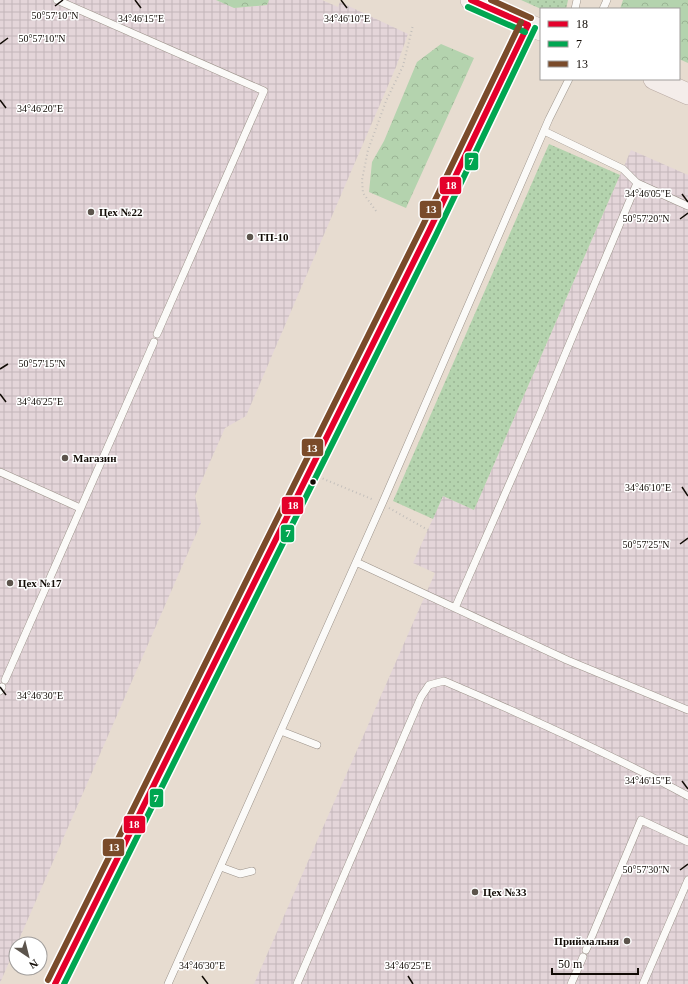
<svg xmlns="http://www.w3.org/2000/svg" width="688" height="984" font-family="Georgia,serif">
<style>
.industrial{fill:url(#industrial-grid)}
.grass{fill:url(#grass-dots)}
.forest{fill:url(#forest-crowns)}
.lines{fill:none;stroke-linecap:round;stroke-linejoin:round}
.lane-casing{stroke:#9c938a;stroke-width:8}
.street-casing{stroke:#9c938a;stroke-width:14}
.primary-casing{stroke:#b8a9a2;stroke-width:22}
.path{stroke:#c3bfbb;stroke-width:2;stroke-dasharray:1 3;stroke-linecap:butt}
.lane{stroke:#fbfaf8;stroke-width:7}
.street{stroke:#fbfaf8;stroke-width:13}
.primary{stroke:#f4edea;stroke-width:21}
.bus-1-casing{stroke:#fff;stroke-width:9}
.bus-2-casing{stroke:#fff;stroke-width:9}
.bus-3-casing{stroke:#fff;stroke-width:9}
.bus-1{stroke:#e4002b;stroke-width:6}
.bus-2{stroke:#00a651;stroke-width:6}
.bus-3{stroke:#7a4b2a;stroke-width:6}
.ticks{fill:none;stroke:#110b05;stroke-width:1.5}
.poi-dot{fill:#5c544c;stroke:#fff;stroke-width:1.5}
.bus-dot{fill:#110b05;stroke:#fff;stroke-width:1.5}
.labels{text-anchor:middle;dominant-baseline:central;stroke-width:3;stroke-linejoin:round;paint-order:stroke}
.poi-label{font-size:11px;font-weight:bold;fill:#110b05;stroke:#fff;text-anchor:start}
.ticks-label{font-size:10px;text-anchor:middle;fill:#110b05;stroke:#fff;stroke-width:3;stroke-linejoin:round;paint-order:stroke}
.line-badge{stroke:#fff;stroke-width:1.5}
.badge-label{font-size:11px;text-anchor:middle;font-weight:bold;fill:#fff}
</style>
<defs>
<pattern id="industrial-grid" width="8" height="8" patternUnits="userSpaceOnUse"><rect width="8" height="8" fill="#e4d5d9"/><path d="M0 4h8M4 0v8" fill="none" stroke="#c3b6b9"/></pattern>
<pattern id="grass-dots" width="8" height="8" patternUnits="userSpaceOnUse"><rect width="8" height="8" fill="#b4d3ae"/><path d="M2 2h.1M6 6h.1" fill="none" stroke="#9ab494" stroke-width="1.8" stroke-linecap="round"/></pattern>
<pattern id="forest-crowns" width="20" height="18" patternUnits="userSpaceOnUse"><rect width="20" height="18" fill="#b4d3ae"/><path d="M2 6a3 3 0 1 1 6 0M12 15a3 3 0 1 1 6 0" fill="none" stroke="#9ab494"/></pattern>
</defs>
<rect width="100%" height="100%" fill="#e7dcd0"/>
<path class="industrial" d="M 0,0 L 216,0 L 234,8 L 267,5 L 269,0 L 322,0 L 338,7 L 340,2 L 408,34 L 396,67 L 246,416 L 225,428 L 195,496 L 201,523 L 0,983 Z
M 631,150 L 688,175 L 688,984 L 254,984 L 435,573 L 413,563 L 443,496 L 474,510 Z"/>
<path class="grass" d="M 521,0 L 568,0 L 566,9 L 541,9 Z
M 549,144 L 620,175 L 474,510 L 443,496 L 433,519 L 393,501 Z"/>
<path class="forest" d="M 216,0 L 269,0 L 267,5 L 234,8 Z
M 623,0 L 688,0 L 688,63 L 679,59 L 679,9 L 620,9 Z
M 441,44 L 474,58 L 406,208 L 369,192 L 372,162 L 384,141 L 417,62 Z"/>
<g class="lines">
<defs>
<path id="lane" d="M 57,0 L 264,91 L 157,334
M 575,9 L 577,0
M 603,9 L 607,0
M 544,131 L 623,169 L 637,183 L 688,206
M 0,472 L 80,508
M 356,562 L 567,660 L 688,710
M 455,608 L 540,414 L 637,183
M 5,680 L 154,342
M 0,691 L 2,687
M 281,731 L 317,745
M 221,867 L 240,874 L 252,871
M 586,950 L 641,820 L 688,842
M 168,984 L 382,504 L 549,119 L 569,79
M 297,984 L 421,697 L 429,685 L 444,681 C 526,716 609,753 688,796
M 571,984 L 583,957
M 643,984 L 688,880"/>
<path id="street" d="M 55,984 L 429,231 L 503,80 L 528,25"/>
<path id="primary" d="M 471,0 L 541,30
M 654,79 L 688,94"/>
</defs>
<use href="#lane" class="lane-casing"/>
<use href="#street" class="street-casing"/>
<use href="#primary" class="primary-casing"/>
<path class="path" d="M 376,211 L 363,193 L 362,180 L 368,150 L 386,101 L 403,66 L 413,25
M 319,477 L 374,500
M 389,508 L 428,530"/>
<use href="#lane" class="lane"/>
<use href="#street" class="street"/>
<use href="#primary" class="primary"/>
<defs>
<path id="bus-1" d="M 471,0 L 528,25
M 55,984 L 429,231 L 528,25"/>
<path id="bus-2" d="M 468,7 L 525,32
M 64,984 L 436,235 L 535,28"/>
<path id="bus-3" d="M 491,0 L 531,18
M 48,980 L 422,227 L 521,22"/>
</defs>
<use href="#bus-1" class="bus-1-casing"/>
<use href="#bus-2" class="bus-2-casing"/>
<use href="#bus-3" class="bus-3-casing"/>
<use href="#bus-1" class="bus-1"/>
<use href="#bus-2" class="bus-2"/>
<use href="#bus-3" class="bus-3"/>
</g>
<path class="ticks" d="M 135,0 L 141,8M 341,0 L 347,8M 55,6 L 63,0M 0,44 L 8,38M 0,100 L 6,108M 682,194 L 688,202M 680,219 L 688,213M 0,369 L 8,364M 0,394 L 6,402M 682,487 L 688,496M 680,544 L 688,538M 0,687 L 6,695M 682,781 L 688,789M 680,870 L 688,864M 202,976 L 208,984M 408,976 L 413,984"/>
<g class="poi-dot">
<circle cx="91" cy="212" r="4"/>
<circle cx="250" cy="237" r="4"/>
<circle cx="65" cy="458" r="4"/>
<circle cx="10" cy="583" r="4"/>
<circle cx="475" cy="892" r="4"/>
<circle cx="627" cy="941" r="4"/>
</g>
<circle class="bus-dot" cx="313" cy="482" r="3.5"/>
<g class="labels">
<g class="poi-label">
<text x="99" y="212">Цех №22</text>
<text x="258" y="237">ТП-10</text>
<text x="73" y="458">Магазин</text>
<text x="18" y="583">Цех №17</text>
<text x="483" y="892">Цех №33</text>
<text x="619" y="941" text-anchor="end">Приймальня</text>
</g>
</g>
<g class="ticks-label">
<text x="55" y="19">50°57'10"N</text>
<text x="141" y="22">34°46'15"E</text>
<text x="347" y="22">34°46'10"E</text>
<text x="42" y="42">50°57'10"N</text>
<text x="40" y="112">34°46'20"E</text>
<text x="648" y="197">34°46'05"E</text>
<text x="646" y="222">50°57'20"N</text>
<text x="42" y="367">50°57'15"N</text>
<text x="40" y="405">34°46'25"E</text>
<text x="648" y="491">34°46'10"E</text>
<text x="646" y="548">50°57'25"N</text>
<text x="40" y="699">34°46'30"E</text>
<text x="648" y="784">34°46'15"E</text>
<text x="646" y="873">50°57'30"N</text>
<text x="202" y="969">34°46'30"E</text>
<text x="408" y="969">34°46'25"E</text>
</g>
<g class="line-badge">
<rect x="464" y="152" width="15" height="19" rx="4" fill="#00a651"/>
<rect x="439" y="176" width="23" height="19" rx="4" fill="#e4002b"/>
<rect x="419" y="200" width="23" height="19" rx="4" fill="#7a4b2a"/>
<rect x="301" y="438" width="23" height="19" rx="4" fill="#7a4b2a"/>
<rect x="281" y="496" width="23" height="19" rx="4" fill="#e4002b"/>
<rect x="280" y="524" width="15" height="19" rx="4" fill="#00a651"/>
<rect x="149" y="788" width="15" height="20" rx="4" fill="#00a651"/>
<rect x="123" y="815" width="23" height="19" rx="4" fill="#e4002b"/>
<rect x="102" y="838" width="23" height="19" rx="4" fill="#7a4b2a"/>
</g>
<g class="badge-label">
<text x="471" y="165">7</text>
<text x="451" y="189">18</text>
<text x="431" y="213">13</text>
<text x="312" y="452">13</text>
<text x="293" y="509">18</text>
<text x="288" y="537">7</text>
<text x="156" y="802">7</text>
<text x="134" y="828">18</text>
<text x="114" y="851">13</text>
</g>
<rect x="540" y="8" width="140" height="72" fill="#ffffff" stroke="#a09d9b"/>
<rect x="548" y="21" width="20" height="6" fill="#e4002b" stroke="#a09d9b"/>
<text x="576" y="28" font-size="12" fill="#110b05">18</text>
<rect x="548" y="41" width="20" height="6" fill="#00a651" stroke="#a09d9b"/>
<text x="576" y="48" font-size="12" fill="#110b05">7</text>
<rect x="548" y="61" width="20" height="6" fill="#7a4b2a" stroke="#a09d9b"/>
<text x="576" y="68" font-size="12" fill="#110b05">13</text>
<g transform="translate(28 956) rotate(145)"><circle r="19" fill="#ffffff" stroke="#a09d9b"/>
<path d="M0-3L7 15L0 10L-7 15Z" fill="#5c544c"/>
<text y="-6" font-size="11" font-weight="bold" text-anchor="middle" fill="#110b05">N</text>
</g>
<path d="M552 968v6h86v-6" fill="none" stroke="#110b05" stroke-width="2"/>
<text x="558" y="968" font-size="12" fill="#110b05" stroke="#ffffff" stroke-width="3" paint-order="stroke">50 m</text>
</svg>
